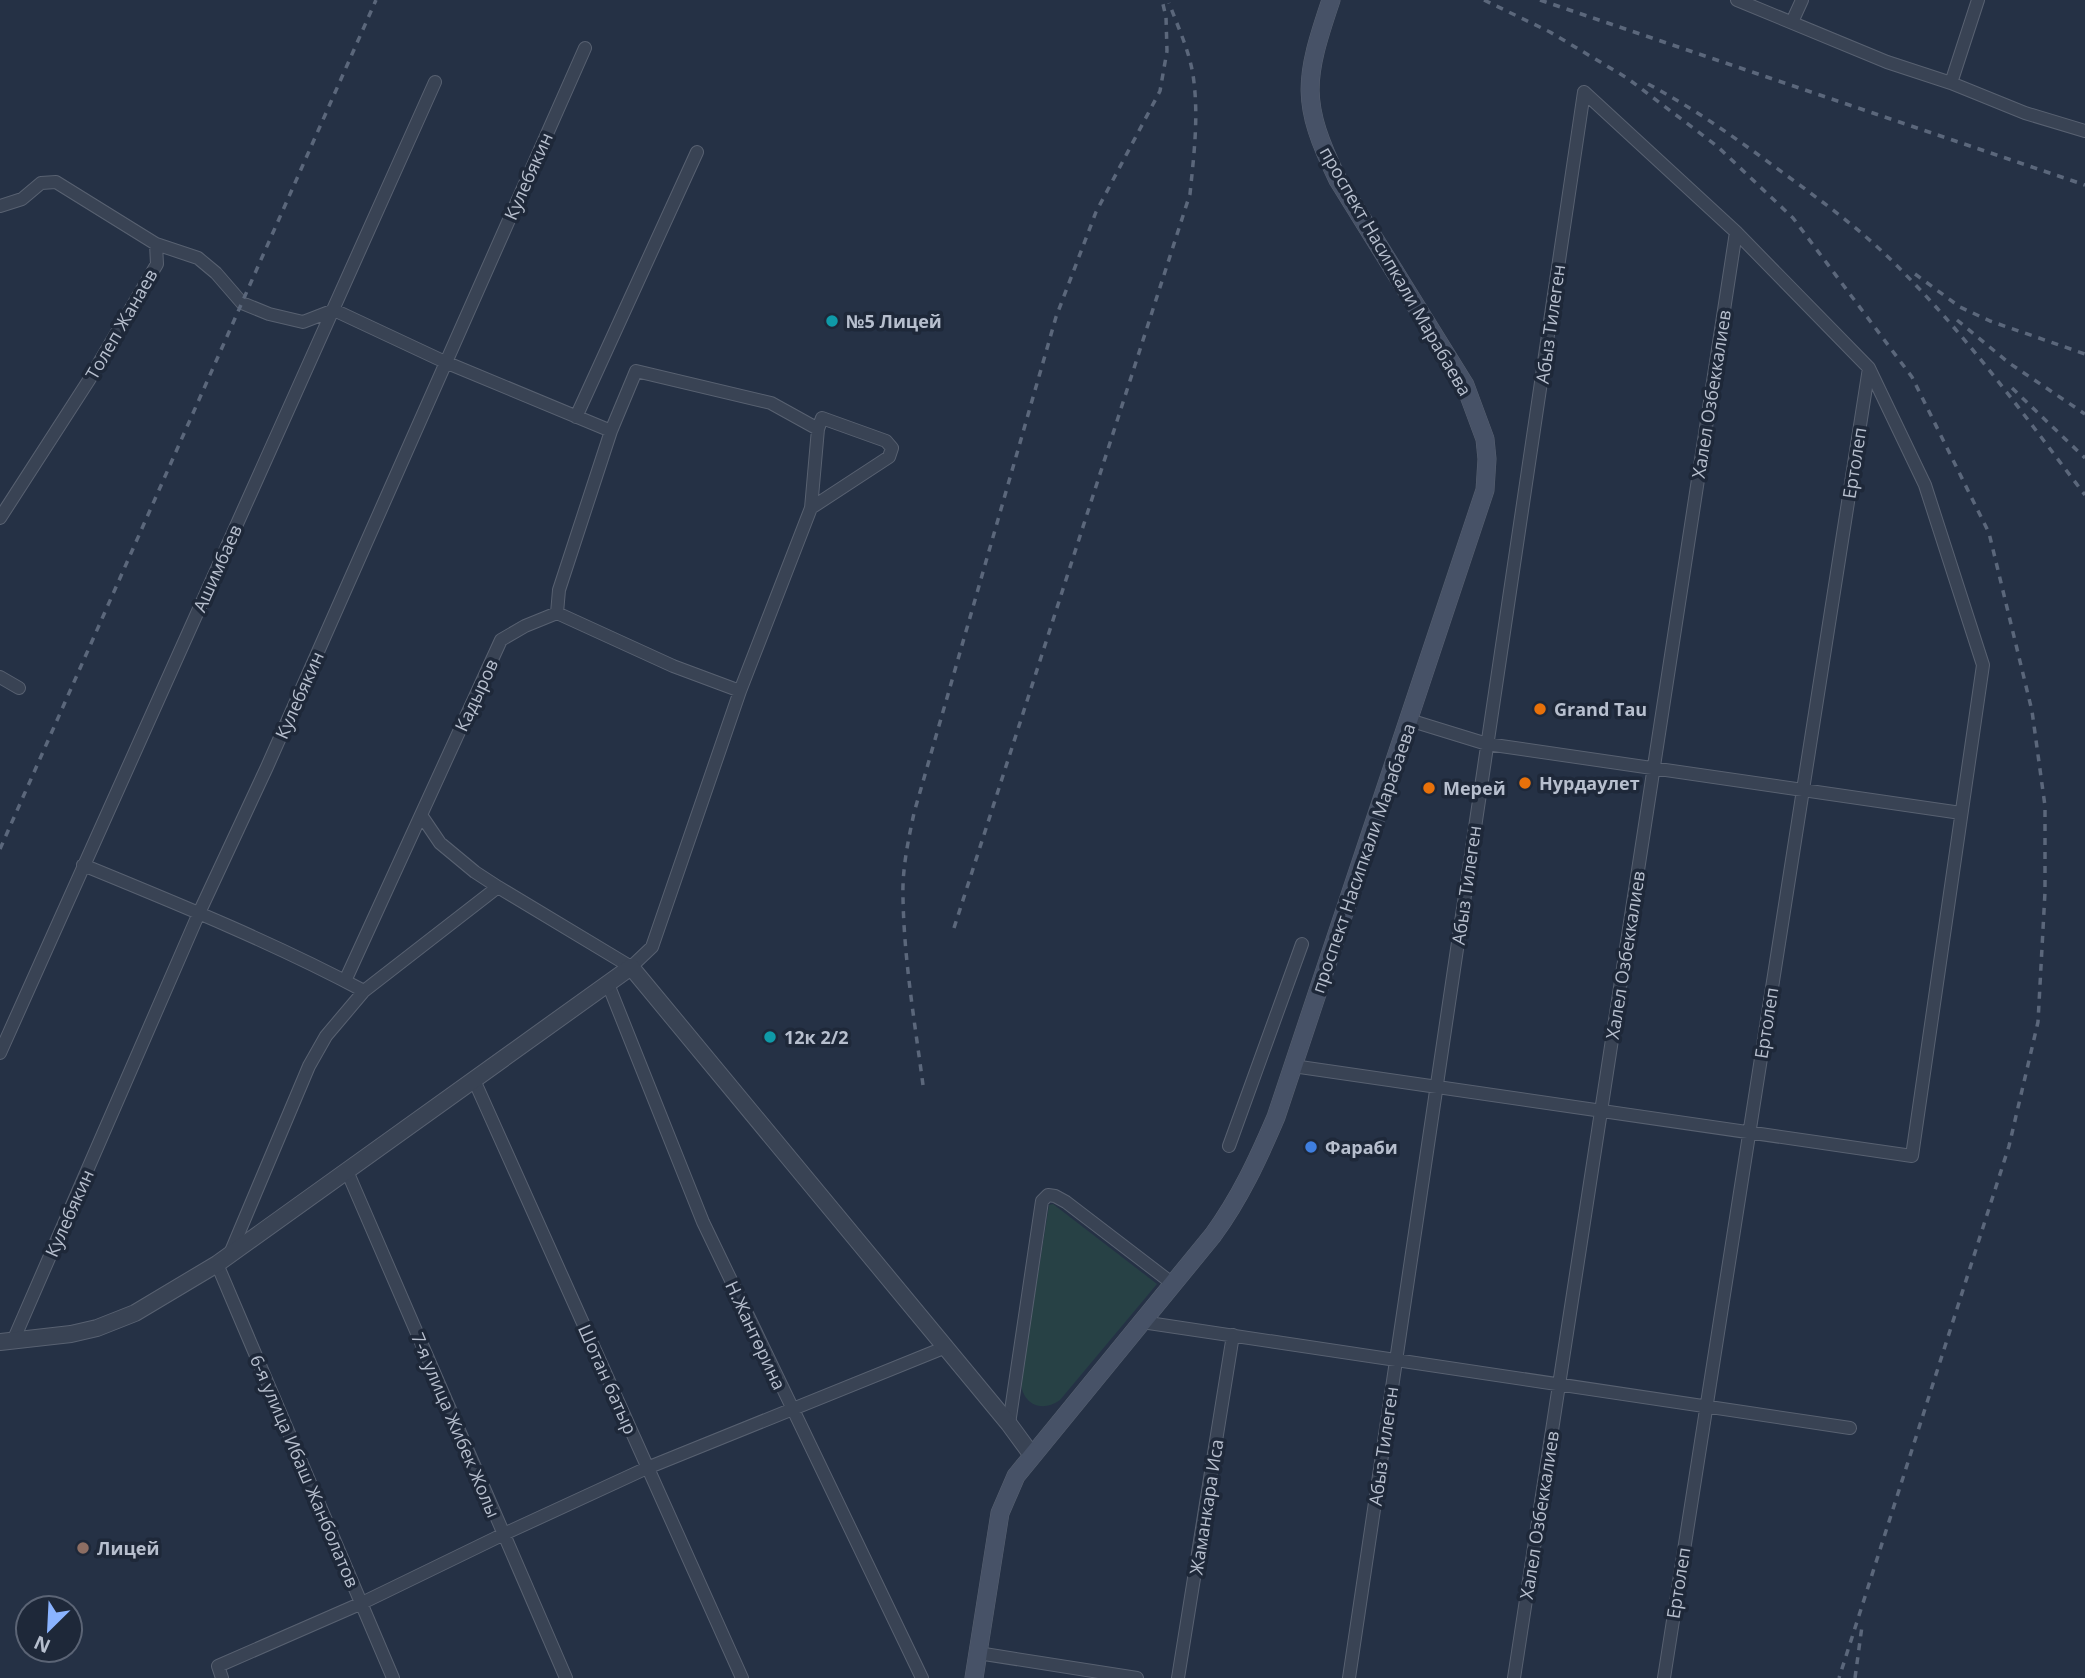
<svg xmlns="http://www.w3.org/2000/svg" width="2085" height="1678" font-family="'Open Sans',sans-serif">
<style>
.green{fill:#274145}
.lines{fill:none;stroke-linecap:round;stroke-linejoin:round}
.minor-casing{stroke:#586171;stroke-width:14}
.tertiary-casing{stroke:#586171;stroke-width:18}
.secondary-casing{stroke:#586171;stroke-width:19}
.minor{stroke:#394354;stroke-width:12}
.tertiary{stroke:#394354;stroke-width:16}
.secondary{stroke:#475267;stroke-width:18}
.rail{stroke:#5b677b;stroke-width:3.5;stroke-dasharray:7 7;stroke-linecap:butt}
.culture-dot{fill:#0f9aa8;stroke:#1e2839;stroke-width:2.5}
.food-dot{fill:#e8710a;stroke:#1e2839;stroke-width:2.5}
.shop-dot{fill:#3f7fe0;stroke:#1e2839;stroke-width:2.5}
.education-dot{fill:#8d6e63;stroke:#1e2839;stroke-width:2.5}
.labels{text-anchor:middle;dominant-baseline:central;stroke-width:7;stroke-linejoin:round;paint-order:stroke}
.street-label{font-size:18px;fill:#b7bfce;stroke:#1e2839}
.poi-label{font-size:18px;font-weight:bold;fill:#b7bfce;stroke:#1e2839;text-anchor:start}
</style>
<rect width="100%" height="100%" fill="#253145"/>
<path class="green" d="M 1053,1204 L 1157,1284 L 1060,1400 C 1041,1414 1021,1403 1021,1381 L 1049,1205 Z"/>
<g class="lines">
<defs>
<path id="minor" d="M 1737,0 L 1887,62 L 1951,83 L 2025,113 L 2085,131
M 1792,22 L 1802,0
M 1951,83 L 1978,0
M 0,206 L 22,199 L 41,183 L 56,182 L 156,244 L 157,264 L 89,380 L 0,518
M 156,244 L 198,258 L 216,273 L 242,303 L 269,314 L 303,322 L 334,310 L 445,362 L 611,431
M 576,417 L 697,152
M 0,677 L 19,688
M 740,691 L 811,508 L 818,429 L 822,418 L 886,441 L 892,448 L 889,457 L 811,508
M 1409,720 L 1487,744 L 1961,813
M 421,815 L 440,843 L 475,872 L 498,887
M 83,865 C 178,904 274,943 364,991
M 345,981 L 501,640 L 525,626 L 557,613 L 559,590 L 611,431 L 636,371 L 771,403 L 818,429
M 608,984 L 703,1222 L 922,1678
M 0,1053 L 435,82
M 1293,1066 L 1912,1156 L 1983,665 L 1925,485 L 1869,368 L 1736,232 L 1584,92
M 474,1080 L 742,1678
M 1229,1146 L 1302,944
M 347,1171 L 566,1678
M 229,1256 L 309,1066 L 326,1036 L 364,991 L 498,887 L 631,967 L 652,947 L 740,691 L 673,666 L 557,613
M 217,1264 L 393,1678
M 1142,1322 L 1850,1428
M 13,1341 L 199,913 L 267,767 L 585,48
M 1009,1424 L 1042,1201 L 1048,1195 L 1055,1196 L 1066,1202 L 1173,1284
M 978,1653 L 1137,1678
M 222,1678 L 218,1666 L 362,1603 L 504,1534 L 647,1468 L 946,1347
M 1178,1678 L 1233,1335
M 1349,1678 L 1584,92
M 1514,1678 L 1736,232
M 1664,1678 L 1869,368"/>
<path id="tertiary" d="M 0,1342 L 71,1334 L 97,1328 L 135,1313 L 217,1264 L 631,967 L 1009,1424 L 1031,1454"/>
<path id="secondary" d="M 974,1678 L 1000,1513 L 1016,1476 L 1213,1235 C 1240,1198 1258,1159 1276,1117 L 1485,490 L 1487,459 L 1485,439 L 1465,385 L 1338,180 C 1300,102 1304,80 1331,0"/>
</defs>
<use href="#minor" class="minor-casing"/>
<use href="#tertiary" class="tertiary-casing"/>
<use href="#secondary" class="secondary-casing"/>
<use href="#minor" class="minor"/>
<use href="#tertiary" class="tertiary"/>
<use href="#secondary" class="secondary"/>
<path class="rail" d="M 1484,0 L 1550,32 L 1627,78 L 1717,146 L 1793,218 L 1912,377 L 1989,533 L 2032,711 L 2045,806 L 2045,892 L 2038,1022 L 2009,1146 L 1839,1678
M 1540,0 L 2085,185
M 1648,84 C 1697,110 1741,142 1786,175 C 1827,205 1868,235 1904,273 C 1971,341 2027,419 2085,495
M 1915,274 L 1960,307 L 1990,321 L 2085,354
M 1957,320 L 2009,363 L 2085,414
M 2012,388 L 2085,458
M 0,849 L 376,0
M 954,928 L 1190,194 C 1194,154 1199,115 1193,75 C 1189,50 1178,27 1169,3
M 923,1085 C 915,1024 904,960 903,898 C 902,870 908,841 914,813 L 1056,317 L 1096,212 L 1160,91 L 1167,51 L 1166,17 L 1162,0
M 1855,1678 L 1862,1626"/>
</g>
<g class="culture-dot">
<circle cx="832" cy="321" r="7"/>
<circle cx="770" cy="1037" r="7"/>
</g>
<g class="food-dot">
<circle cx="1540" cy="709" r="7"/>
<circle cx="1525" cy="783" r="7"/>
<circle cx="1429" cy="788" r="7"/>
</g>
<circle class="shop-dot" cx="1311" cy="1147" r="7"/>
<circle class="education-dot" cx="83" cy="1548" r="7"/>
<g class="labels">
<g class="street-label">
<text transform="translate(528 176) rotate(-66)">Кулебякин</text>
<text transform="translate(1396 271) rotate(60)">проспект Насипкали Марабаева</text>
<text transform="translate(121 324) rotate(-60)">Толеп Жанаев</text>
<text transform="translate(1550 324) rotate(-82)">Абыз Тилеген</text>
<text transform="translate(1711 394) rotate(-81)">Халел Озбеккалиев</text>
<text transform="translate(1854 463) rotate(-81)">Ертолеп</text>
<text transform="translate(217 568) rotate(-66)">Ашимбаев</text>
<text transform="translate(299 695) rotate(-66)">Кулебякин</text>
<text transform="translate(476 695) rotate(-65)">Кадыров</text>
<text transform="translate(1363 858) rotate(-71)">проспект Насипкали Марабаева</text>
<text transform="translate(1466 885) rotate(-82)">Абыз Тилеген</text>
<text transform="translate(1625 955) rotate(-81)">Халел Озбеккалиев</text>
<text transform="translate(1766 1023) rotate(-81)">Ертолеп</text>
<text transform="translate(69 1213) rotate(-66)">Кулебякин</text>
<text transform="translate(756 1335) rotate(65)">Н.Жантөрина</text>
<text transform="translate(608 1379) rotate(66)">Шотан батыр</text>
<text transform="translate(456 1425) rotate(67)">7-я улица Жибек Жолы</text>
<text transform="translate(1383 1446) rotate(-82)">Абыз Тилеген</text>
<text transform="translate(305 1471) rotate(67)">6-я улица Ибаш Жанболатов</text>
<text transform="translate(1206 1507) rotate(-81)">Жаманкара Иса</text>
<text transform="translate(1539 1515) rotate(-81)">Халел Озбеккалиев</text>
<text transform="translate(1678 1583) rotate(-81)">Ертолеп</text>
</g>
<g class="poi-label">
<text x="846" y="321">№5 Лицей</text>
<text x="1554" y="709">Grand Tau</text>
<text x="1539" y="783">Нурдаулет</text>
<text x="1443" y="788">Мерей</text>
<text x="784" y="1037">12к 2/2</text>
<text x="1325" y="1147">Фараби</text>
<text x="97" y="1548">Лицей</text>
</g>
</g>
<g transform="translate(49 1629) rotate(204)"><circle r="33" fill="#1e2839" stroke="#5b6475" stroke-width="2"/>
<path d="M0-5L12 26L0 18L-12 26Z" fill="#8ab3ff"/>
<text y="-10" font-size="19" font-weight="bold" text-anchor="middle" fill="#b7bfce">N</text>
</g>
</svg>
